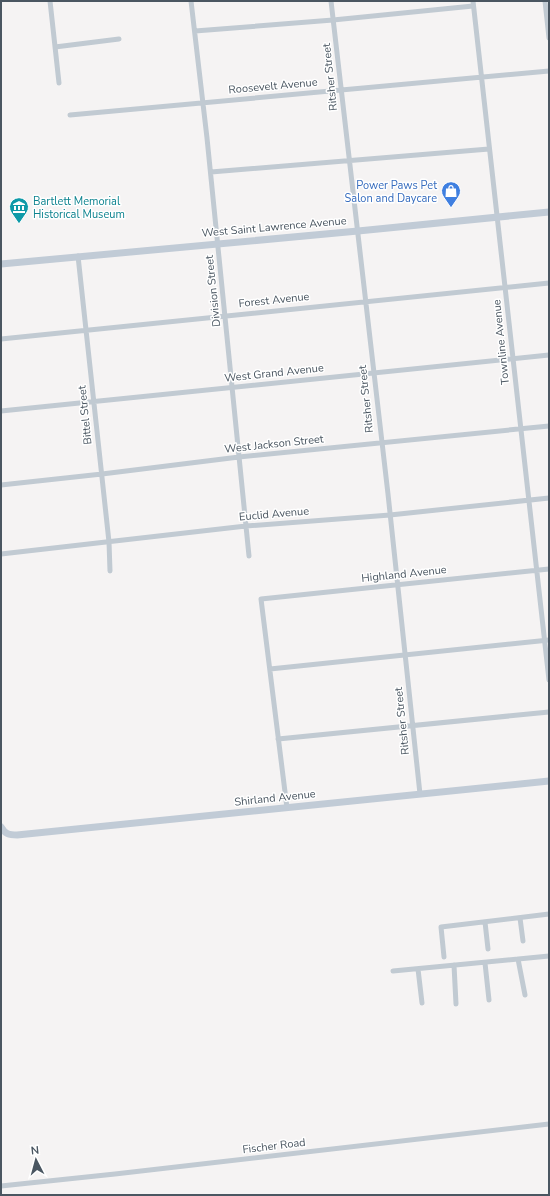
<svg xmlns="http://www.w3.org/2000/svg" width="550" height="1196" font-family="'Nunito Sans',sans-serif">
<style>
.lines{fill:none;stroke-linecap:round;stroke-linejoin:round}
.street{stroke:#c1cad2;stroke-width:5}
.secondary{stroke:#c1cbd6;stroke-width:7}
.labels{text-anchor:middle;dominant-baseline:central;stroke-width:3;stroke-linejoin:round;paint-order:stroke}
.street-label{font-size:11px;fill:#4a5661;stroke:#fff}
.shop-label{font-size:11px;fill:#366cbe;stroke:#fff;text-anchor:end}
.culture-label{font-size:11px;fill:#0d838f;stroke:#fff;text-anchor:start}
</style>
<rect width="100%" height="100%" fill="#f5f3f3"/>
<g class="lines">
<path class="street" d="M 50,1 L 59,83
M 191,1 L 207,138 L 249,556
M 331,1 L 388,494 L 420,794
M 473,1 L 549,680
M 545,1 L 549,38
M 195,31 L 333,20 L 473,6
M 55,47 L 119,39
M 70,115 L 549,71
M 211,172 L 489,149
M 78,256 L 109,542 L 110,571
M 1,339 L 549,283
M 1,411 L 549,355
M 1,485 L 102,474 L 239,457 L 549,426
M 1,554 L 246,526 L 390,515 L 549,498
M 270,669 L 549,640
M 278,739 L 549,712
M 287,808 L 261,599 L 549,569
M 520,918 L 523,941
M 485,922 L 488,949
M 444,957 L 441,927 L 549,914
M 518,959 L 525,995
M 485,963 L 489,1000
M 454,965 L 456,1004
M 418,969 L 422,1003
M 393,971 L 549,956
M 1,1186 L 115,1174 L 549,1124"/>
<path class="secondary" d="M 1,264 L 358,231 L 549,212
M 1,827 C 5,834 9,835 17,835 L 549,781"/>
</g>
<defs>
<symbol id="shop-pin" viewBox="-11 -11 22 30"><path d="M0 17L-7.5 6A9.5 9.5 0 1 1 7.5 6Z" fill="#3f7fe0" stroke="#fff"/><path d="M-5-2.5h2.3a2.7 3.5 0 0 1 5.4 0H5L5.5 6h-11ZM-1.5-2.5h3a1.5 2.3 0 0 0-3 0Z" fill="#fff"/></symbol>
<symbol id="museum-pin" viewBox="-11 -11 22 30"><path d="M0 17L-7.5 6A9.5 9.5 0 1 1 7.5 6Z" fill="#0f9aa8" stroke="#fff"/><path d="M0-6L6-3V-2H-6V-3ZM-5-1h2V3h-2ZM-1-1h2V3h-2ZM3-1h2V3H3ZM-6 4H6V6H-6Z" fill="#fff"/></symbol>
</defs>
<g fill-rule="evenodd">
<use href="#shop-pin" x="440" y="180" width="22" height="30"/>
<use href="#museum-pin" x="8" y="196" width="22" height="30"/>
</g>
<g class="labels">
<g class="street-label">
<text transform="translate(330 77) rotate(-96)">Ritsher Street</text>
<text transform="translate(273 86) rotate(-5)">Roosevelt Avenue</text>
<text transform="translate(274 227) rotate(-5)">West Saint Lawrence Avenue</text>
<text transform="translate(213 291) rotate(-96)">Division Street</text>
<text transform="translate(274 300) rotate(-6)">Forest Avenue</text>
<text transform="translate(501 342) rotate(-96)">Townline Avenue</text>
<text transform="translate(274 373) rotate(-6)">West Grand Avenue</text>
<text transform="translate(366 399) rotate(-96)">Ritsher Street</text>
<text transform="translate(85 415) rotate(-96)">Bittel Street</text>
<text transform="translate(274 444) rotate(-6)">West Jackson Street</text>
<text transform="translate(274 514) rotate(-5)">Euclid Avenue</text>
<text transform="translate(404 574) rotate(-6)">Highland Avenue</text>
<text transform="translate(402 721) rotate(-96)">Ritsher Street</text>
<text transform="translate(275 798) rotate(-6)">Shirland Avenue</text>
<text transform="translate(274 1146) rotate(-7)">Fischer Road</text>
</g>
<g class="shop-label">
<text x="437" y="185">Power Paws Pet<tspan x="437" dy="13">Salon and Daycare</tspan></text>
</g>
<g class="culture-label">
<text x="33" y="201">Bartlett Memorial<tspan x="33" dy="13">Historical Museum</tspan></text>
</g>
</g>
<rect width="550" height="1196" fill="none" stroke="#4a5661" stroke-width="4"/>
<g transform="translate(36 1160) rotate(354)" stroke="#ffffff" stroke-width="3" paint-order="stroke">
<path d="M0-3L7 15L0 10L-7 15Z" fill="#4a5661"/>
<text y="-6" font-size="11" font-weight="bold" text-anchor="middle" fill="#4a5661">N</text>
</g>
</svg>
